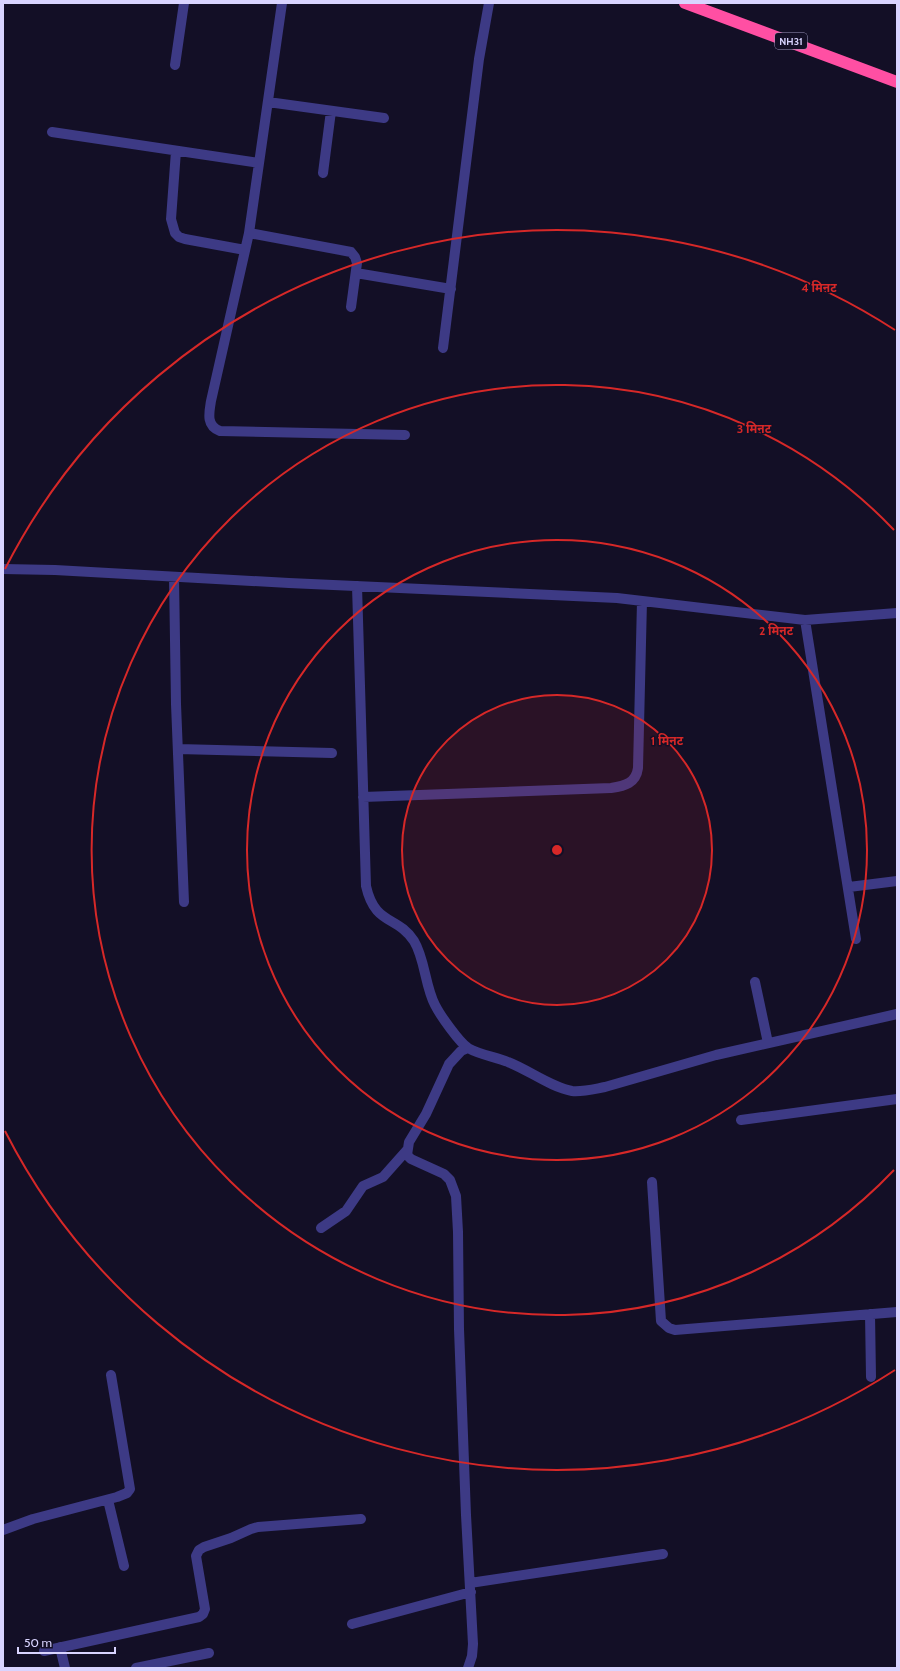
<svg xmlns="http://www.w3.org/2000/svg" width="900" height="1671" font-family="Cabin,'Noto Sans Devanagari',sans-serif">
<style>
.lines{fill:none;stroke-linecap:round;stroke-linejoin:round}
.minor{stroke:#3d3a85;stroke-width:10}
.highway{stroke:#ff4fa3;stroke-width:12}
.ring{fill:none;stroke:#d62828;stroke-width:2}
.labels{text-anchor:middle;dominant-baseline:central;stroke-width:3;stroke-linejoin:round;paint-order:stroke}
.shield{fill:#130f26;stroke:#9e99be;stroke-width:1}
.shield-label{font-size:10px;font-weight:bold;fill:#d9d4ff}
.centre{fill:#d62828;stroke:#130f26;stroke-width:2}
.ring-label{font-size:12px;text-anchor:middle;font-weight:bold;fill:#d62828;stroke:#130f26;stroke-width:3;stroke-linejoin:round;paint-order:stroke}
</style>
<rect width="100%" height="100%" fill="#130f26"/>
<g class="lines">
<path class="minor" d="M 282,3 L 249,233 L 211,401 C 209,413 206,426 220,431 L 405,435
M 175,65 L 184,3
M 268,102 L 384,118
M 52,132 L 259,163
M 176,151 L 171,219 L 175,233 L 179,237 L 185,239 L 245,250
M 323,173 L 331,111
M 249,233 L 351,252 L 355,257 L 357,263 L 351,307
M 356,273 L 451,289
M 443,348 L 479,59 L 489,3
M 3,569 L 55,570 L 289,583 L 617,598 L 805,620 L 897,613
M 174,577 L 176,704 L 184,902
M 357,586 L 366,886 C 375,926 397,915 414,941 C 425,959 425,986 435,1005 C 440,1015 459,1042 468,1048 C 480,1055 496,1057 508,1062 C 529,1070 550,1087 572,1091 C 583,1092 594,1089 605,1087 L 716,1055 L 897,1014
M 805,620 L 856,939
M 178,749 L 332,753
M 363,797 L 611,788 C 625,786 636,783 638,768 L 642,601
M 849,887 L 897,881
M 755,982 L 768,1043
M 741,1120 L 897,1099
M 652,1182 L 661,1321 L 669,1328 L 675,1330 L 897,1312
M 321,1228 L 346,1211 L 363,1186 L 383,1177 L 407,1150
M 870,1314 L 871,1377
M 108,1500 L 124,1566
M 3,1530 L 33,1519 L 117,1497 L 127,1493 L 130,1489 L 111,1375
M 470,1583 L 663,1554
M 352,1624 L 471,1592
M 60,1647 L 65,1668
M 44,1651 L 199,1617 L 203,1614 L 205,1609 L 196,1556 L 199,1550 L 204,1547 L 231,1538 L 251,1529 L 258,1527 L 361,1519
M 136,1668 L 209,1653
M 468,1668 L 472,1656 L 473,1644 L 466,1515 L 459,1329 L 458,1232 L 456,1196 L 450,1180 L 444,1174 L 411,1159 L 407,1155 L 409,1142 L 426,1114 L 449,1064 L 461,1051 L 468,1048"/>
<path class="highway" d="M 685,3 L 897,82"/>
</g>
<circle cx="557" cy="850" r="155" fill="#d62828" fill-opacity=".12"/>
<g class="ring">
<circle cx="557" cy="850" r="155"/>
<circle cx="557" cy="850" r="310"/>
<path d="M894 1170A465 465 0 1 1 894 530"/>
<path d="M895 1370A620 620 0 0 1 5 1131M5 569A620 620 0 0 1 895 330"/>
</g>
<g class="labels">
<rect class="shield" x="775" y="33" width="32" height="16" rx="3"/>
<g class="shield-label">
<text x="791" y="41">NH31</text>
</g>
</g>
<circle cx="557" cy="850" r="6" class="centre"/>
<g class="ring-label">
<text x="819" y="292">4 मिनट</text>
<text x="754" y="433">3 मिनट</text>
<text x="776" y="635">2 मिनट</text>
<text x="667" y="745">1 मिनट</text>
</g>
<rect width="900" height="1671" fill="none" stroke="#d9d4ff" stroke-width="8"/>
<path d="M18 1647v6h97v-6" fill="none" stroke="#d9d4ff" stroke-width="2"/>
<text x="24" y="1647" font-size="12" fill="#d9d4ff" stroke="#130f26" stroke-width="3" paint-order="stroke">50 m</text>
</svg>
